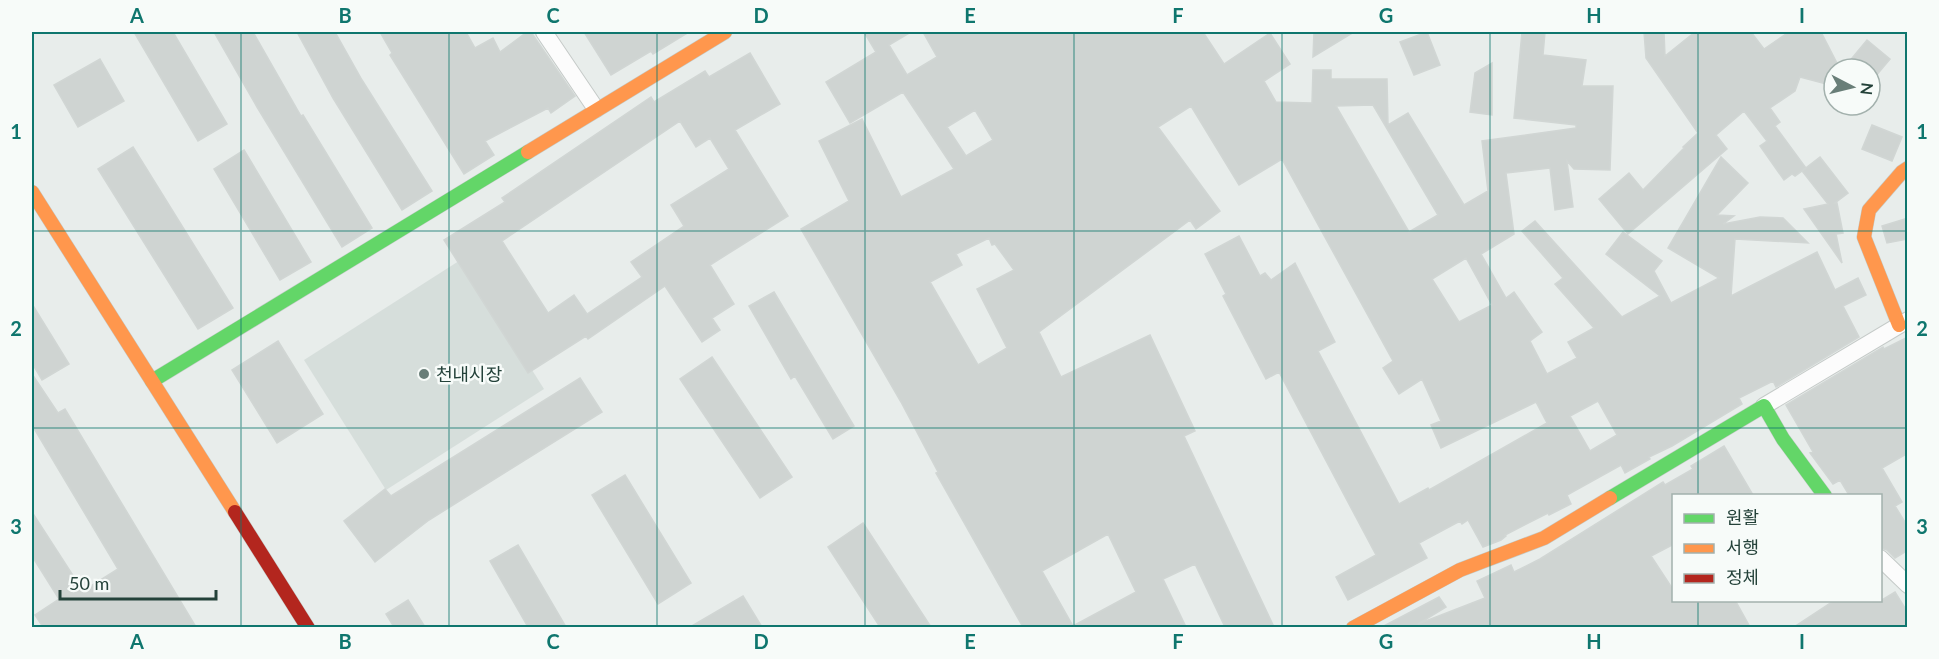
<svg xmlns="http://www.w3.org/2000/svg" width="1939" height="659" font-family="Lato,'Noto Sans KR',sans-serif">
<style>
.built{fill:#d6dedb}
.building{fill:#cfd4d2;stroke:#d1d6d4;stroke-width:1.5;fill-rule:evenodd}
.lines{fill:none;stroke-linecap:round;stroke-linejoin:round}
.street-casing{stroke:#c5cac8;stroke-width:18}
.fast-casing{stroke:#c3cbc8;stroke-width:15}
.slow-casing{stroke:#c3cbc8;stroke-width:15}
.jam-casing{stroke:#c3cbc8;stroke-width:15}
.street{stroke:#fcfcfc;stroke-width:16}
.fast{stroke:#63d668;stroke-width:14}
.slow{stroke:#ff974d;stroke-width:14}
.jam{stroke:#b3261e;stroke-width:14}
.grid{fill:none;stroke:#0f766e;stroke-width:1.5;stroke-opacity:0.55}
.poi-dot{fill:#697e78;stroke:#f7fbf9;stroke-width:2}
.labels{text-anchor:middle;dominant-baseline:central;stroke-width:5;stroke-linejoin:round;paint-order:stroke}
.poi-label{font-size:18px;fill:#24423a;stroke:#f7fbf9;text-anchor:start}
.neatline{fill:none;stroke:#0f766e;stroke-width:2}
.grid-label{font-size:20px;text-anchor:middle;font-weight:bold;fill:#0f766e}
</style>
<rect width="100%" height="100%" fill="#e8edeb"/>
<path class="built" d="M 462,259 L 544,389 L 386,490 L 304,360 Z"/>
<path class="building" d="M 134,32 L 173,32 L 227,124 L 198,141 Z
M 214,32 L 253,32 L 301,116 L 303,115 L 372,228 L 342,247 L 257,107 Z
M 297,32 L 335,32 L 362,80 L 432,191 L 402,210 L 333,98 Z
M 380,32 L 466,32 L 475,48 L 493,38 L 500,52 L 527,32 L 531,32 L 575,96 L 551,113 L 548,108 L 485,141 L 494,155 L 464,174 L 390,55 L 392,53 Z
M 584,32 L 689,32 L 653,54 L 651,51 L 611,75 Z
M 864,32 L 911,32 L 889,45 L 907,75 L 937,57 L 923,32 L 1203,32 L 1224,64 L 1270,33 L 1290,64 L 1264,81 L 1276,102 L 1312,103 L 1313,70 L 1331,70 L 1331,79 L 1387,79 L 1388,125 L 1408,113 L 1464,205 L 1488,191 L 1482,141 L 1576,128 L 1576,125 L 1514,118 L 1522,32 L 1545,32 L 1543,55 L 1586,60 L 1582,86 L 1613,86 L 1610,170 L 1574,169 L 1567,161 L 1573,207 L 1555,210 L 1550,168 L 1506,173 L 1514,234 L 1481,254 L 1506,298 L 1514,292 L 1542,332 L 1530,341 L 1547,374 L 1577,358 L 1568,342 L 1594,328 L 1555,284 L 1563,278 L 1522,231 L 1535,221 L 1622,317 L 1660,296 L 1606,254 L 1623,232 L 1662,261 L 1654,271 L 1671,303 L 1719,278 L 1668,248 L 1721,157 L 1748,183 L 1717,215 L 1734,216 L 1723,224 L 1760,217 L 1783,218 L 1808,243 L 1735,239 L 1731,296 L 1817,252 L 1835,290 L 1858,278 L 1866,295 L 1843,306 L 1859,337 L 1776,387 L 1773,381 L 1739,398 L 1742,404 L 1672,446 L 1649,457 L 1650,459 L 1625,473 L 1621,465 L 1567,495 L 1571,504 L 1549,515 L 1548,513 L 1505,535 L 1506,536 L 1501,540 L 1483,547 L 1468,520 L 1462,524 L 1460,521 L 1419,543 L 1427,558 L 1348,600 L 1336,577 L 1376,555 L 1279,372 L 1266,379 L 1223,296 L 1226,294 L 1205,254 L 1239,236 L 1260,276 L 1265,273 L 1271,280 L 1295,263 L 1335,342 L 1318,351 L 1399,504 L 1428,488 L 1429,490 L 1547,423 L 1536,402 L 1441,448 L 1431,425 L 1441,421 L 1422,379 L 1399,394 L 1383,368 L 1393,361 L 1282,159 L 1239,185 L 1191,106 L 1158,127 L 1220,211 L 1196,229 L 1190,220 L 1039,332 L 1061,377 L 1150,335 L 1195,431 L 1184,436 L 1274,627 L 1225,627 L 1195,564 L 1163,579 L 1186,627 L 1023,627 L 936,473 L 938,472 L 901,402 L 801,229 L 849,201 L 819,141 L 862,119 L 901,197 L 954,169 L 903,92 L 850,123 L 826,82 L 876,52 ZM 1373,105 L 1438,215 L 1409,232 L 1336,106 ZM 975,110 L 993,140 L 966,156 L 947,127 ZM 989,238 L 992,245 L 995,244 L 1014,270 L 977,289 L 1007,348 L 978,365 L 930,282 L 962,265 L 956,254 ZM 1466,258 L 1492,305 L 1459,322 L 1432,279 ZM 1598,401 L 1617,435 L 1590,451 L 1570,416 ZM 1108,534 L 1136,592 L 1073,626 L 1042,571 Z
M 1314,32 L 1354,32 L 1313,57 Z
M 1427,32 L 1440,65 L 1414,75 L 1400,42 Z
M 1644,32 L 1664,32 L 1665,56 L 1695,32 L 1751,32 L 1764,49 L 1789,32 L 1821,32 L 1840,69 L 1834,69 L 1834,86 L 1800,77 L 1795,91 L 1770,108 L 1780,122 L 1775,126 L 1806,168 L 1795,176 L 1792,174 L 1784,180 L 1760,146 L 1767,141 L 1744,111 L 1716,135 L 1727,149 L 1628,234 L 1599,199 L 1629,173 L 1643,190 L 1684,148 L 1683,147 L 1698,133 L 1646,58 Z
M 1867,40 L 1890,59 L 1870,83 L 1870,69 L 1843,69 Z
M 750,53 L 780,104 L 735,130 L 788,216 L 710,265 L 734,304 L 712,318 L 720,330 L 702,342 L 665,286 L 588,339 L 586,336 L 528,373 L 444,240 L 505,202 L 502,198 L 651,97 L 654,102 L 705,71 L 709,77 ZM 680,121 L 696,147 L 710,138 L 729,169 L 671,205 L 684,226 L 631,262 L 642,277 L 587,314 L 574,295 L 548,313 L 502,241 Z
M 100,59 L 124,101 L 78,127 L 54,85 Z
M 1492,63 L 1492,115 L 1470,112 L 1475,73 Z
M 1872,125 L 1902,137 L 1892,161 L 1862,149 Z
M 133,147 L 233,308 L 198,329 L 98,169 Z
M 244,150 L 311,262 L 280,280 L 214,169 Z
M 1820,157 L 1848,193 L 1835,203 L 1837,203 L 1843,233 L 1836,234 L 1842,263 L 1804,209 L 1828,204 L 1802,171 Z
M 1908,218 L 1908,239 L 1887,243 L 1882,226 Z
M 774,292 L 854,426 L 833,439 L 795,376 L 791,379 L 749,306 Z
M 32,304 L 69,364 L 42,380 L 32,363 Z
M 1908,337 L 1908,453 L 1882,468 L 1902,502 L 1895,506 L 1908,527 L 1908,550 L 1895,558 L 1887,550 L 1881,548 L 1881,495 L 1849,495 L 1840,480 L 1833,484 L 1810,453 L 1813,452 L 1786,405 L 1883,347 L 1884,349 Z
M 278,341 L 323,414 L 277,443 L 232,370 Z
M 712,357 L 792,477 L 760,498 L 680,379 Z
M 32,374 L 58,413 L 65,409 L 196,627 L 43,627 L 35,615 L 59,599 L 32,556 L 32,512 L 83,591 L 118,569 L 32,425 Z
M 580,378 L 602,412 L 429,520 L 375,562 L 344,521 L 385,489 L 391,496 Z
M 1724,446 L 1753,495 L 1674,495 L 1674,544 L 1651,556 L 1674,591 L 1674,600 L 1735,600 L 1750,627 L 1382,627 L 1439,597 L 1446,607 L 1418,624 L 1485,598 L 1477,581 L 1511,565 L 1514,572 L 1540,559 L 1663,482 L 1665,485 L 1693,469 L 1691,466 Z
M 625,475 L 691,583 L 658,604 L 592,495 Z
M 863,523 L 931,627 L 880,627 L 828,547 Z
M 518,545 L 566,627 L 528,627 L 490,561 Z
M 1895,592 L 1908,613 L 1908,627 L 1794,627 L 1835,600 L 1882,600 Z
M 743,596 L 762,627 L 690,627 Z
M 408,600 L 425,627 L 394,627 L 386,614 Z"/>
<g class="lines">
<defs>
<path id="street" d="M 544,32 L 596,109
M 1764,406 L 1908,320
M 1880,558 L 1908,585"/>
<path id="fast" d="M 152,381 L 528,152
M 1610,498 L 1764,406 L 1783,439 L 1825,496"/>
<path id="slow" d="M 528,152 L 725,32
M 32,192 L 235,512
M 1899,325 L 1864,237 L 1869,210 L 1902,172 L 1908,168
M 1353,628 L 1460,570 L 1544,538 L 1610,498"/>
<path id="jam" d="M 235,512 L 308,628"/>
</defs>
<use href="#street" class="street-casing"/>
<use href="#fast" class="fast-casing"/>
<use href="#slow" class="slow-casing"/>
<use href="#jam" class="jam-casing"/>
<use href="#street" class="street"/>
<use href="#fast" class="fast"/>
<use href="#slow" class="slow"/>
<use href="#jam" class="jam"/>
</g>
<path class="grid" d="M 241,32 L 241,628M 449,32 L 449,628M 657,32 L 657,628M 865,32 L 865,628M 1074,32 L 1074,628M 1282,32 L 1282,628M 1490,32 L 1490,628M 1698,32 L 1698,496M 32,231 L 1908,231M 32,428 L 1908,428M 1698,600 L 1698,628"/>
<circle class="poi-dot" cx="424" cy="374" r="6"/>
<g class="labels">
<g class="poi-label">
<text x="436" y="374">천내시장</text>
</g>
</g>
<rect width="1939" height="659" fill="none" stroke="#f7fbf9" stroke-width="66"/>
<rect x="1672" y="494" width="210" height="108" fill="#f7fbf9" stroke="#a3b1ad" stroke-width="1.5"/>
<rect x="1684" y="514" width="30" height="9" fill="#63d668" stroke="#a3b1ad" stroke-width="1.5"/>
<text x="1726" y="524" font-size="18" fill="#24423a">원활</text>
<rect x="1684" y="544" width="30" height="9" fill="#ff974d" stroke="#a3b1ad" stroke-width="1.5"/>
<text x="1726" y="554" font-size="18" fill="#24423a">서행</text>
<rect x="1684" y="574" width="30" height="9" fill="#b3261e" stroke="#a3b1ad" stroke-width="1.5"/>
<text x="1726" y="584" font-size="18" fill="#24423a">정체</text>
<g transform="translate(1852 87) rotate(97)"><circle r="28" fill="#f7fbf9" stroke="#a3b1ad" stroke-width="1.5"/>
<path d="M0-4.5L10 22L0 15L-10 22Z" fill="#697e78"/>
<text y="-9" font-size="16" font-weight="bold" text-anchor="middle" fill="#24423a">N</text>
</g>
<path d="M60 590v9h156v-9" fill="none" stroke="#24423a" stroke-width="3"/>
<text x="69" y="590" font-size="18" fill="#24423a" stroke="#f7fbf9" stroke-width="4.5" paint-order="stroke">50 m</text>
<rect x="33" y="33" width="1873" height="593" class="neatline"/>
<g class="grid-label">
<text x="137" y="23">A</text>
<text x="345" y="23">B</text>
<text x="553" y="23">C</text>
<text x="761" y="23">D</text>
<text x="970" y="23">E</text>
<text x="1178" y="23">F</text>
<text x="1386" y="23">G</text>
<text x="1594" y="23">H</text>
<text x="1802" y="23">I</text>
<text x="16" y="139">1</text>
<text x="1922" y="139">1</text>
<text x="16" y="336">2</text>
<text x="1922" y="336">2</text>
<text x="16" y="534">3</text>
<text x="1922" y="534">3</text>
<text x="137" y="649">A</text>
<text x="345" y="649">B</text>
<text x="553" y="649">C</text>
<text x="761" y="649">D</text>
<text x="970" y="649">E</text>
<text x="1178" y="649">F</text>
<text x="1386" y="649">G</text>
<text x="1594" y="649">H</text>
<text x="1802" y="649">I</text>
</g>
</svg>
